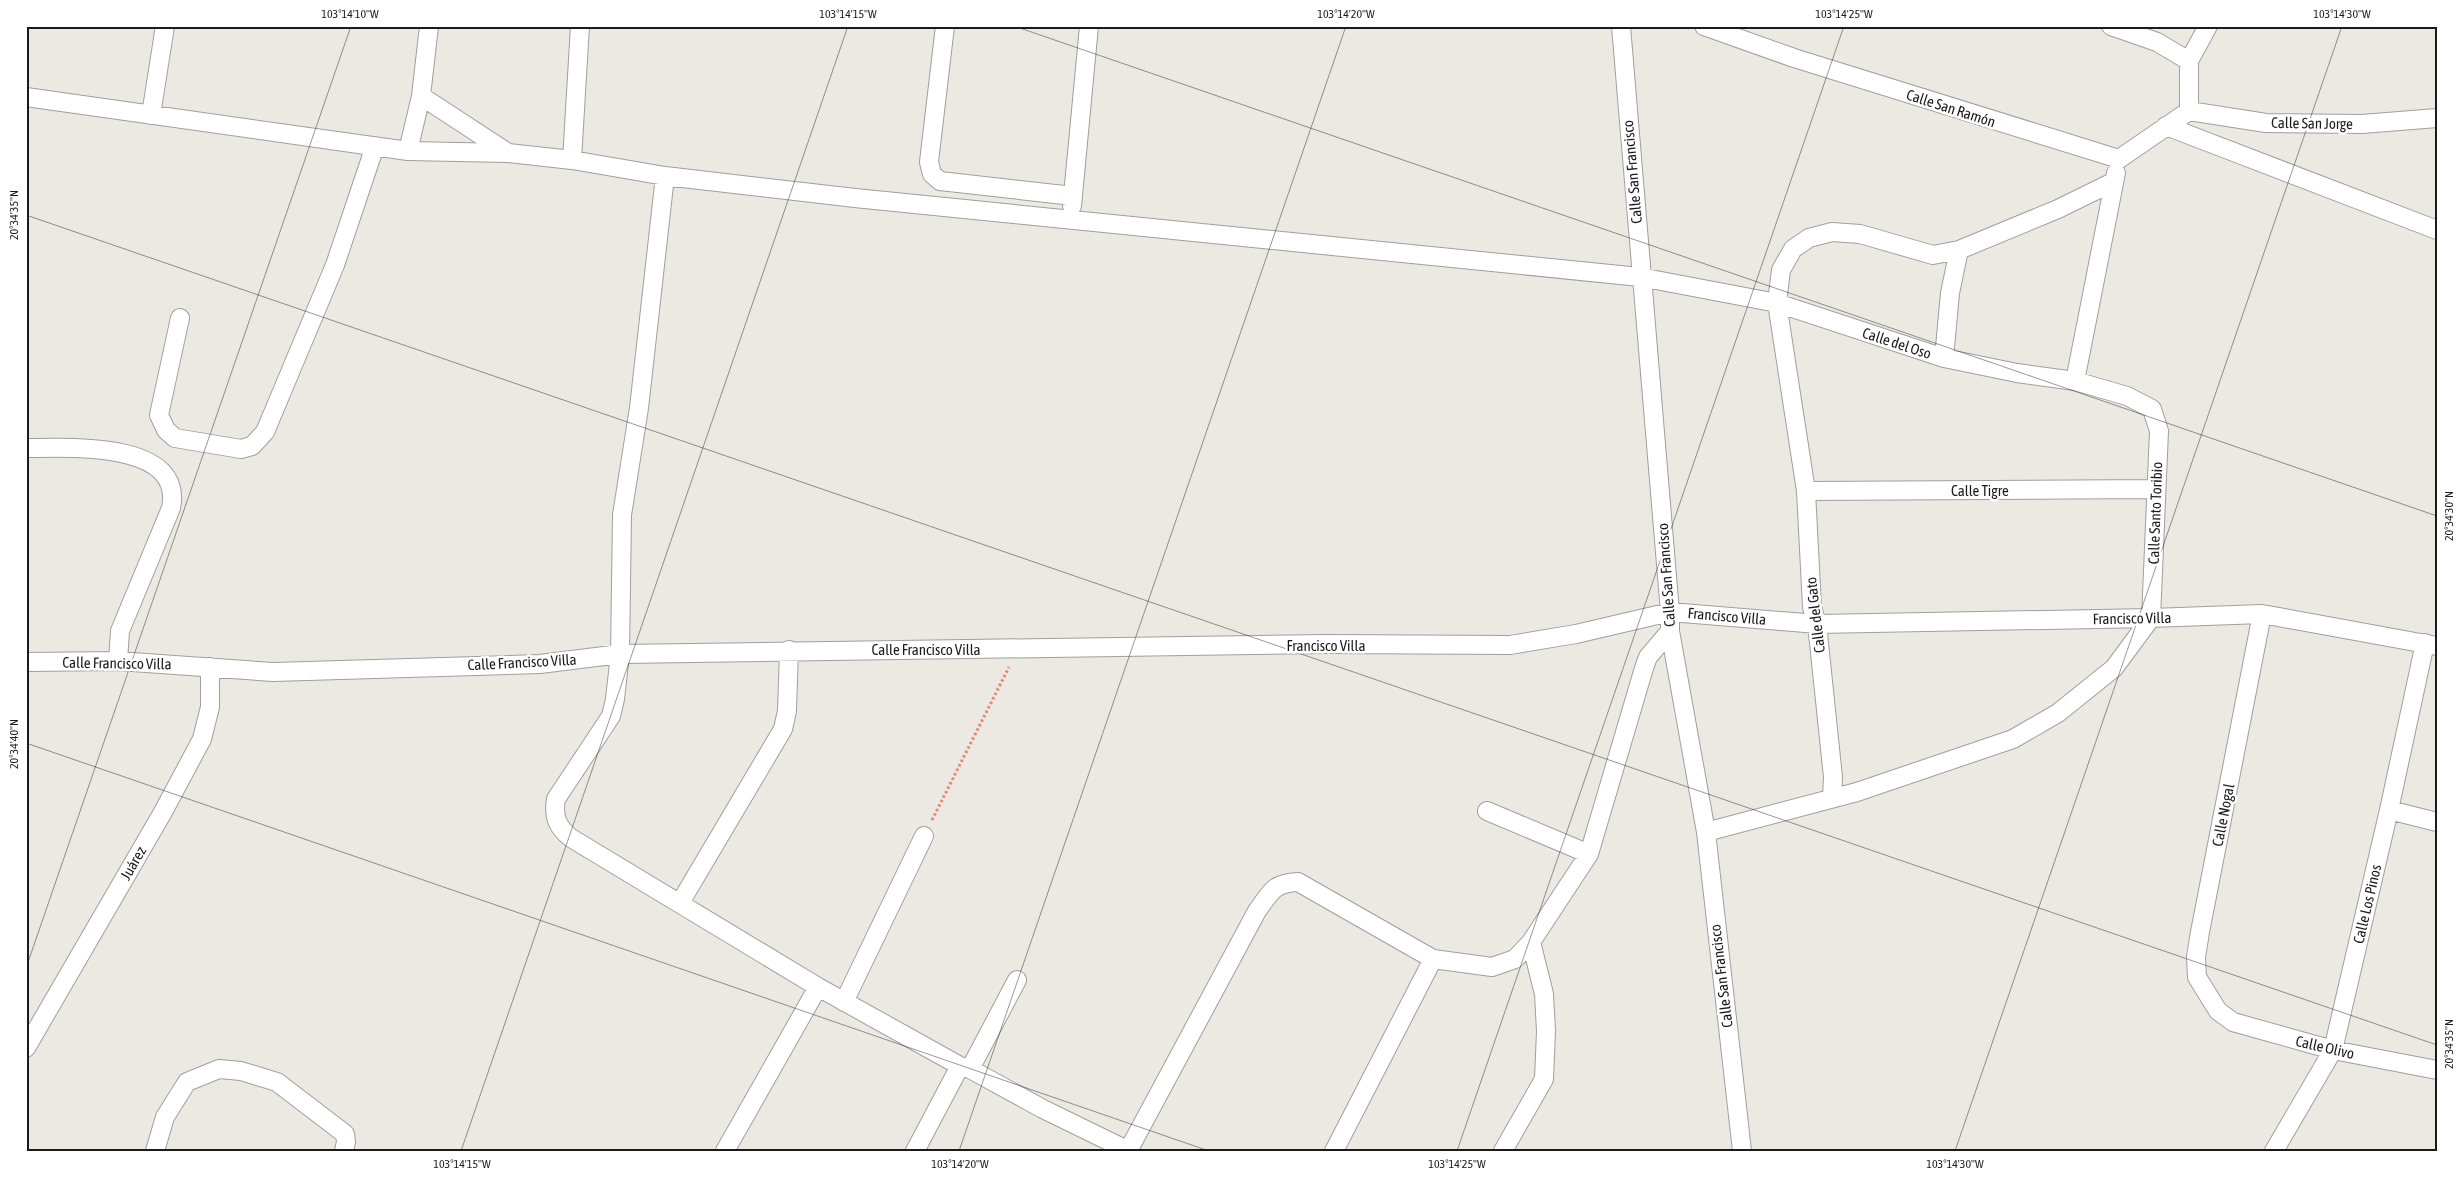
<svg xmlns="http://www.w3.org/2000/svg" width="2463" height="1177" font-family="'Asap Condensed',sans-serif">
<style>
.lines{fill:none;stroke-linecap:round;stroke-linejoin:round}
.street-casing{stroke:#9f9f9f;stroke-width:20}
.path{stroke:#ea8475;stroke-width:3;stroke-dasharray:2.5 2.5;stroke-linecap:butt}
.street{stroke:#fff;stroke-width:18}
.ticks{fill:none;stroke:#1b1b1b;stroke-width:1;stroke-opacity:0.45}
.labels{text-anchor:middle;dominant-baseline:central;stroke-width:5;stroke-linejoin:round;paint-order:stroke}
.street-label{font-size:15px;fill:#1b1b1b;stroke:#fff}
.neatline{fill:none;stroke:#1b1b1b;stroke-width:2}
.ticks-label{font-size:12px;text-anchor:middle;fill:#1b1b1b}
</style>
<rect width="100%" height="100%" fill="#ece9e2"/>
<g class="lines">
<defs>
<path id="street" d="M 945,26 L 929,162 L 932,174 L 940,181 L 1073,196
M 1621,26 L 1670,612 L 1670,631 L 1706,832 L 1742,1151
M 1704,26 L 1794,58 L 2119,159 L 2189,111
M 2111,26 L 2157,42 L 2189,61
M 421,96 L 508,153
M 26,97 L 408,151 L 508,153 L 572,160 L 665,176 L 855,198 L 1640,277 L 1777,303 L 1944,358 L 2017,373 L 2075,381 L 2127,396 L 2152,409 L 2159,431 L 2151,618 L 2114,668 L 2058,713 L 2013,739 L 1857,792 L 1706,832
M 2189,111 L 2266,123 L 2362,124 L 2437,118
M 2189,111 L 2189,61 L 2208,26
M 151,115 L 165,26
M 2166,126 L 2437,230
M 408,151 L 421,96 L 429,26
M 572,160 L 580,26
M 665,176 L 639,408 L 622,515 L 620,654 L 615,699 L 611,716 L 556,799 C 553,816 557,827 571,838 L 818,987 L 960,1066 L 970,1069 L 1043,1109 L 1129,1151
M 1072,206 L 1089,26
M 180,318 L 159,415 L 166,430 L 175,438 L 241,449 L 252,446 L 265,432 L 335,265 L 375,146
M 1944,358 L 1950,293 L 1959,250 L 2058,209 L 2113,182
M 2075,381 L 2116,173
M 26,448 C 66,448 185,440 171,508 L 120,631 L 118,661
M 1806,491 L 2155,489
M 2262,614 L 2200,932 L 2196,957 L 2197,977 L 2218,1011 L 2233,1022 L 2333,1050 L 2437,1070
M 26,662 L 118,661 L 273,672 L 540,664 L 620,654 L 1327,644 L 1510,645 L 1576,634 L 1670,612 L 1817,624 L 2151,618 L 2262,614 L 2437,646
M 1832,798 L 1833,777 L 1817,624 L 1812,607 L 1806,491 L 1777,303 L 1781,270 L 1793,249 L 1809,238 L 1832,232 L 1860,234 L 1933,255 L 1959,250
M 2389,810 L 2437,822
M 1487,811 L 1589,854
M 680,903 L 783,729 L 787,711 L 789,650
M 844,1002 L 924,836
M 26,1048 L 163,812 L 202,739 L 210,707 L 210,667
M 970,1069 L 1017,980
M 155,1151 L 165,1117 L 187,1082 L 219,1069 L 241,1071 L 277,1082 L 345,1134 L 346,1142 L 344,1151
M 725,1151 L 818,987
M 915,1151 L 960,1066
M 1128,1151 L 1257,911 C 1271,892 1273,883 1298,882 L 1433,959
M 1334,1151 L 1433,959 L 1492,967 L 1515,959 L 1531,942 L 1589,854 L 1644,668 L 1648,657 L 1670,631
M 1503,1151 L 1544,1079 L 1546,1031 L 1544,994 L 1531,942
M 2274,1151 L 2333,1050 L 2389,810 L 2425,643"/>
</defs>
<use href="#street" class="street-casing"/>
<path class="path" d="M 932,820 L 1009,667"/>
<use href="#street" class="street"/>
</g>
<path class="ticks" d="M 1014,26 L 2437,516M 26,215 L 2437,1045M 26,743 L 1209,1151M 26,968 L 351,26M 461,1151 L 848,26M 959,1151 L 1346,26M 1457,1151 L 1844,26M 1955,1151 L 2342,26"/>
<g class="labels">
<g class="street-label">
<text transform="translate(1951 108) rotate(18)">Calle San Ramón</text>
<text transform="translate(2312 123) rotate(1)">Calle San Jorge</text>
<text transform="translate(1632 172) rotate(-95)">Calle San Francisco</text>
<text transform="translate(1897 343) rotate(18)">Calle del Oso</text>
<text x="1980" y="490">Calle Tigre</text>
<text transform="translate(2155 513) rotate(-88)">Calle Santo Toribio</text>
<text transform="translate(1666 575) rotate(-94)">Calle San Francisco</text>
<text transform="translate(1815 615) rotate(-97)">Calle del Gato</text>
<text transform="translate(1727 616) rotate(5)">Francisco Villa</text>
<text transform="translate(2132 618) rotate(-1)">Francisco Villa</text>
<text x="1326" y="645">Francisco Villa</text>
<text x="926" y="649">Calle Francisco Villa</text>
<text transform="translate(522 662) rotate(-3)">Calle Francisco Villa</text>
<text transform="translate(117 663) rotate(1)">Calle Francisco Villa</text>
<text transform="translate(2223 815) rotate(-79)">Calle Nogal</text>
<text transform="translate(133 863) rotate(-60)">Juárez</text>
<text transform="translate(2367 904) rotate(-77)">Calle Los Pinos</text>
<text transform="translate(1721 976) rotate(-97)">Calle San Francisco</text>
<text transform="translate(2325 1047) rotate(13)">Calle Olivo</text>
</g>
</g>
<rect width="2463" height="1177" fill="none" stroke="#ffffff" stroke-width="55"/>
<rect x="28" y="28" width="2408" height="1122" class="neatline"/>
<g class="ticks-label">
<text x="350" y="18">103°14'10"W</text>
<text x="848" y="18">103°14'15"W</text>
<text x="1346" y="18">103°14'20"W</text>
<text x="1844" y="18">103°14'25"W</text>
<text x="2342" y="18">103°14'30"W</text>
<text transform="translate(14 215) rotate(-90)" y="4">20°34'35"N</text>
<text transform="translate(2449 516) rotate(-90)" y="4">20°34'30"N</text>
<text transform="translate(14 744) rotate(-90)" y="4">20°34'40"N</text>
<text transform="translate(2449 1044) rotate(-90)" y="4">20°34'35"N</text>
<text x="462" y="1168">103°14'15"W</text>
<text x="960" y="1168">103°14'20"W</text>
<text x="1457" y="1168">103°14'25"W</text>
<text x="1955" y="1168">103°14'30"W</text>
</g>
</svg>
